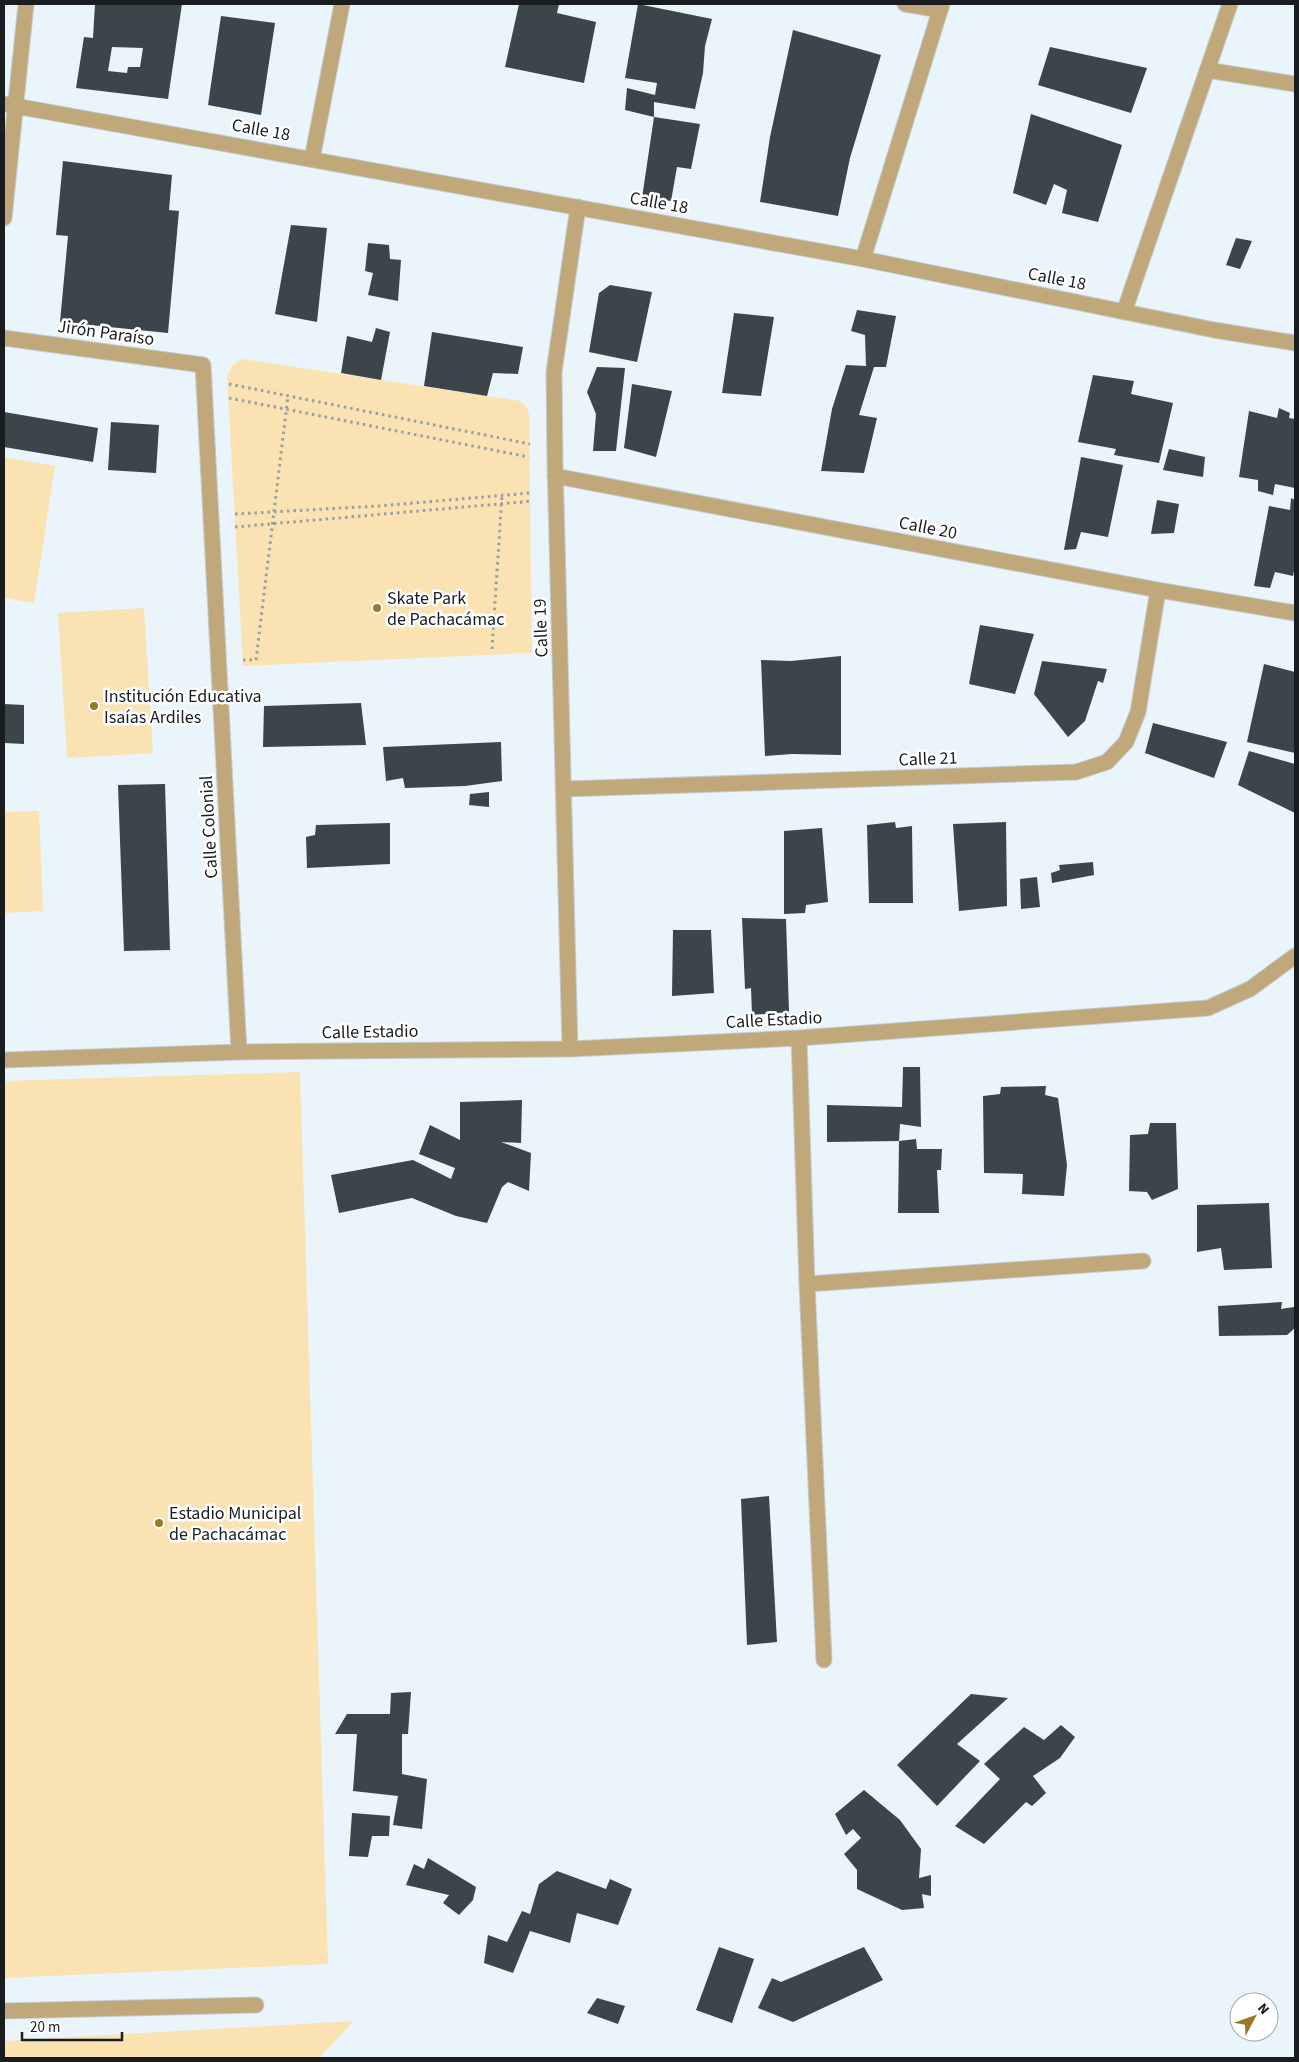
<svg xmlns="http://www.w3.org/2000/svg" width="1299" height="2062" font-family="'Source Sans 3',sans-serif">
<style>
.green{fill:#fae2b3}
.building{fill:#3c454a;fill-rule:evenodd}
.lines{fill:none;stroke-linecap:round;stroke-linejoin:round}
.minor-casing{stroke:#c4cdd4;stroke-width:17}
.path{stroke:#979fa5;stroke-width:3;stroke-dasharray:2.5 4;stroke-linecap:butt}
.minor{stroke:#c0a87a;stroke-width:15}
.poi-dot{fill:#9d7925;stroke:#fff;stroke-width:2}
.labels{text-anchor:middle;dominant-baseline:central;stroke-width:5;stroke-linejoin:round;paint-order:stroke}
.street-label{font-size:18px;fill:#191d20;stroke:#fff}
.poi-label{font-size:18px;fill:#191d20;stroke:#fff;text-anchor:start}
</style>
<rect width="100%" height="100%" fill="#e9f4fb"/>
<path class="green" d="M 242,359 L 520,401 L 526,406 L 529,414 L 532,653 L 243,666 L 227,375 L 233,365 Z
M 4,457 L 55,466 L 34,603 L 4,598 Z
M 144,608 L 153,753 L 67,758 L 58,613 Z
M 39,811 L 43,911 L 4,913 L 4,812 Z
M 300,1072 L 328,1964 L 4,1978 L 4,1081 Z
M 354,2021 L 319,2058 L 4,2058 L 4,2041 Z"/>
<path class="building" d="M 95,4 L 182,4 L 168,99 L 76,88 L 84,37 L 93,38 ZM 112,47 L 143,48 L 140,67 L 128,67 L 127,73 L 108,71 Z
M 519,4 L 559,4 L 557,13 L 596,22 L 584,83 L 505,67 Z
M 638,4 L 712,19 L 705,46 L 703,73 L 695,109 L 654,102 L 654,117 L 625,110 L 627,88 L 655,95 L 657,83 L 625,78 Z
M 221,16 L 275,23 L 261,115 L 208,105 Z
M 793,30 L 881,55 L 850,158 L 838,216 L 760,202 L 770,137 Z
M 1050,47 L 1147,68 L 1131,113 L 1038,85 Z
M 1031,114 L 1122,145 L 1098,222 L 1062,213 L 1067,190 L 1054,184 L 1046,205 L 1013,193 Z
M 654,117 L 700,124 L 691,169 L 677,167 L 671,201 L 642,198 Z
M 63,161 L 172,175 L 169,210 L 179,211 L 168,333 L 60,322 L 68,236 L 56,235 Z
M 291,225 L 327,228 L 317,322 L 275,314 Z
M 1236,238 L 1252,241 L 1240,269 L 1226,265 Z
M 368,243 L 389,245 L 390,259 L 401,260 L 398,301 L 368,295 L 373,273 L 365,271 Z
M 610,285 L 652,292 L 637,362 L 589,352 L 599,293 Z
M 857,310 L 896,316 L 886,367 L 874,367 L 859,415 L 877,418 L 864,473 L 821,471 L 832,409 L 846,365 L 866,366 L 865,335 L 851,331 Z
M 734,313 L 774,317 L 761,396 L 722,393 Z
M 376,328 L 390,332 L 381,380 L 341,373 L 347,336 L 372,342 Z
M 432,332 L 523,347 L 518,374 L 493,373 L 487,396 L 424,386 Z
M 597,367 L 625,368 L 616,451 L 593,451 L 596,414 L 587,392 Z
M 1093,375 L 1134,381 L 1131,394 L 1173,403 L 1159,463 L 1114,455 L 1116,449 L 1078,442 Z
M 632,384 L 672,391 L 656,457 L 624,448 Z
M 1279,408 L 1290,413 L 1289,418 L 1295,419 L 1295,488 L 1275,484 L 1273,495 L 1258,491 L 1258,480 L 1239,477 L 1249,411 L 1277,418 Z
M 4,412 L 98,428 L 93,462 L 4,447 Z
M 111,422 L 159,425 L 156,473 L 108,470 Z
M 1169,449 L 1205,457 L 1203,477 L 1163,470 Z
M 1081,457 L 1123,465 L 1108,537 L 1081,532 L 1076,549 L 1064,550 Z
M 1291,498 L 1295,500 L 1295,566 L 1293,576 L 1275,572 L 1270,588 L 1254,586 L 1269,506 L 1290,510 Z
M 1157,500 L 1179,504 L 1174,533 L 1151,534 Z
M 980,625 L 1034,634 L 1015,694 L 969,684 Z
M 841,656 L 841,755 L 792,754 L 765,756 L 761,660 L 791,661 Z
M 1042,661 L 1107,669 L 1103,683 L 1098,681 L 1085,721 L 1068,737 L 1034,694 Z
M 1264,664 L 1295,672 L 1295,753 L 1247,742 Z
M 361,703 L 366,745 L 263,747 L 264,706 Z
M 4,704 L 24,705 L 24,744 L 4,743 Z
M 1153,723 L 1227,742 L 1214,778 L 1145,753 Z
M 501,742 L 502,781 L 465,786 L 405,788 L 403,778 L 386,781 L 383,747 Z
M 1249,751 L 1295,764 L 1295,813 L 1238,785 Z
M 165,784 L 170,950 L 124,951 L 118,785 Z
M 489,792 L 489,807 L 469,805 L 470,794 Z
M 895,822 L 896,828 L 912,826 L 913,903 L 869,903 L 867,825 Z
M 1006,822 L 1007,906 L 959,911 L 953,824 Z
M 390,823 L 390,864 L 307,868 L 306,837 L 315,835 L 316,825 Z
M 822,828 L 828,902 L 806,905 L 805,913 L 784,914 L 784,831 Z
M 1093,862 L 1094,875 L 1052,883 L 1051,873 L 1060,870 L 1059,865 Z
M 1037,877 L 1040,907 L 1021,909 L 1020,879 Z
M 742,918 L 786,919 L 789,1012 L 752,1015 L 751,988 L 745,989 Z
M 673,930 L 711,930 L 714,993 L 672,996 Z
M 903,1067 L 920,1067 L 921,1127 L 900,1124 L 899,1141 L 827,1142 L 827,1105 L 902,1107 Z
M 1046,1086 L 1045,1095 L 1058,1098 L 1067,1165 L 1064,1196 L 1022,1194 L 1023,1174 L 984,1173 L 983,1096 L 1000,1094 L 1001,1087 Z
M 522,1100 L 521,1143 L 501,1142 L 531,1153 L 529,1191 L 508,1182 L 502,1187 L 487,1223 L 456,1216 L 412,1198 L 339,1213 L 331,1175 L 413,1160 L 451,1179 L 455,1168 L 419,1154 L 430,1125 L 460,1140 L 460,1102 Z
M 1150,1123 L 1176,1123 L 1178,1189 L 1152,1200 L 1147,1192 L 1129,1191 L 1130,1135 L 1148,1134 Z
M 916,1139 L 917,1149 L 942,1149 L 941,1170 L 937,1170 L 939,1213 L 898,1213 L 899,1141 Z
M 1269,1203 L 1272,1268 L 1224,1270 L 1221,1248 L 1197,1252 L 1197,1205 Z
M 1282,1302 L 1281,1309 L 1294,1307 L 1295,1311 L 1295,1328 L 1287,1335 L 1219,1336 L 1218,1306 Z
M 769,1496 L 777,1642 L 747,1645 L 741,1499 Z
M 411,1692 L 408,1734 L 402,1734 L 402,1774 L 427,1779 L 422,1829 L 393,1825 L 398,1796 L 353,1791 L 357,1734 L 335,1734 L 347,1714 L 390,1714 L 391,1693 Z
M 971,1694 L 1008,1698 L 957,1744 L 980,1761 L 937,1806 L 897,1765 Z
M 1061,1725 L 1075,1737 L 1060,1758 L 1033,1776 L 1046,1793 L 1032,1806 L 1026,1802 L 984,1844 L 955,1826 L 1000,1779 L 984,1764 L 1024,1727 L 1044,1740 Z
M 864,1790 L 900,1820 L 921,1849 L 919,1878 L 931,1875 L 931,1896 L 922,1894 L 924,1908 L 902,1910 L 857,1889 L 857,1870 L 844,1854 L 861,1838 L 853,1829 L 846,1835 L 835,1814 Z
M 352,1813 L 390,1816 L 389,1836 L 372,1836 L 368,1857 L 349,1856 Z
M 428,1858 L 476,1887 L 473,1900 L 459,1915 L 443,1903 L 449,1895 L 406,1885 L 414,1864 L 424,1869 Z
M 557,1871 L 606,1889 L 610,1879 L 632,1889 L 618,1925 L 577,1913 L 570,1943 L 530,1931 L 513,1973 L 484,1963 L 488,1935 L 507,1942 L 522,1911 L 530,1914 L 539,1884 Z
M 719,1947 L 754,1959 L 732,2023 L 696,2010 Z
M 864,1947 L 883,1980 L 793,2022 L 758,2008 L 772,1978 L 781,1982 Z
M 597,1998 L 625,2006 L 618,2024 L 587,2013 Z"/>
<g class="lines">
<defs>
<path id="minor" d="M 905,4 L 940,10
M 1207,70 L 1295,84
M 4,104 L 863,259 L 1214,330 L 1295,343
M 312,159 L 342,4
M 4,218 L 26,4
M 863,259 L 942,4
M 1124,312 L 1230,4
M 4,338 L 203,365 L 239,1052
M 555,476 L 1158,590 L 1295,613
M 565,789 L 1076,772 L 1107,762 L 1126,742 L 1138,712 L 1158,590
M 799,1038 L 807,1284 L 824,1660
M 570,1049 L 555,462 L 554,372 L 578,207
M 4,1060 L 239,1052 L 570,1049 L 799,1038 L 1208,1008 L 1250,989 L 1295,956
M 807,1284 L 1143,1261
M 4,2011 L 256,2005"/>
</defs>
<use href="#minor" class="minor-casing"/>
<path class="path" d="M 229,384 L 530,444
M 229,398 L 529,457
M 235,514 L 379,506 L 530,493
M 235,527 L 533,501
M 492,649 L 502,495
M 243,660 L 256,660 L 288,396"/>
<use href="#minor" class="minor"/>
</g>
<g class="poi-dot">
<circle cx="377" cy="608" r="5"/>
<circle cx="94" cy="706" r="5"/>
<circle cx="159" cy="1523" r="5"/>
</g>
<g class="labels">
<g class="street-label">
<text transform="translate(261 130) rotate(10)">Calle 18</text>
<text transform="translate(659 203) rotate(10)">Calle 18</text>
<text transform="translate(1057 279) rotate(11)">Calle 18</text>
<text transform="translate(106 333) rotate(8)">Jirón Paraíso</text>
<text transform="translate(928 528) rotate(11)">Calle 20</text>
<text transform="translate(541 628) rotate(-92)">Calle 19</text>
<text transform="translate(928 759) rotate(-2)">Calle 21</text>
<text transform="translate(209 827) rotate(-93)">Calle Colonial</text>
<text transform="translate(774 1020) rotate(-3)">Calle Estadio</text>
<text transform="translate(370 1032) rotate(-1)">Calle Estadio</text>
</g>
<g class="poi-label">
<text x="387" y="598">Skate Park<tspan x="387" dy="21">de Pachacámac</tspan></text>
<text x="104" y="696">Institución Educativa<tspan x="104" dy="21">Isaías Ardiles</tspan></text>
<text x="169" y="1513">Estadio Municipal<tspan x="169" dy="21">de Pachacámac</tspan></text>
</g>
</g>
<rect width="1299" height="2062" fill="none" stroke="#191d20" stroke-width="10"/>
<g transform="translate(1254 2017) rotate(49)"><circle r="24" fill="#ffffff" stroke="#a3a5a6"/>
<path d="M0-4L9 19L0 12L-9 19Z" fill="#9d7925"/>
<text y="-8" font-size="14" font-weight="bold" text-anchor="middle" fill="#191d20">N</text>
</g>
<path d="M22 2032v8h100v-8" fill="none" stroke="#191d20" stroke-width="2.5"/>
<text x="30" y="2032" font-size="15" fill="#191d20" stroke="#ffffff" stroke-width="4" paint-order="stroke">20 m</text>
</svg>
